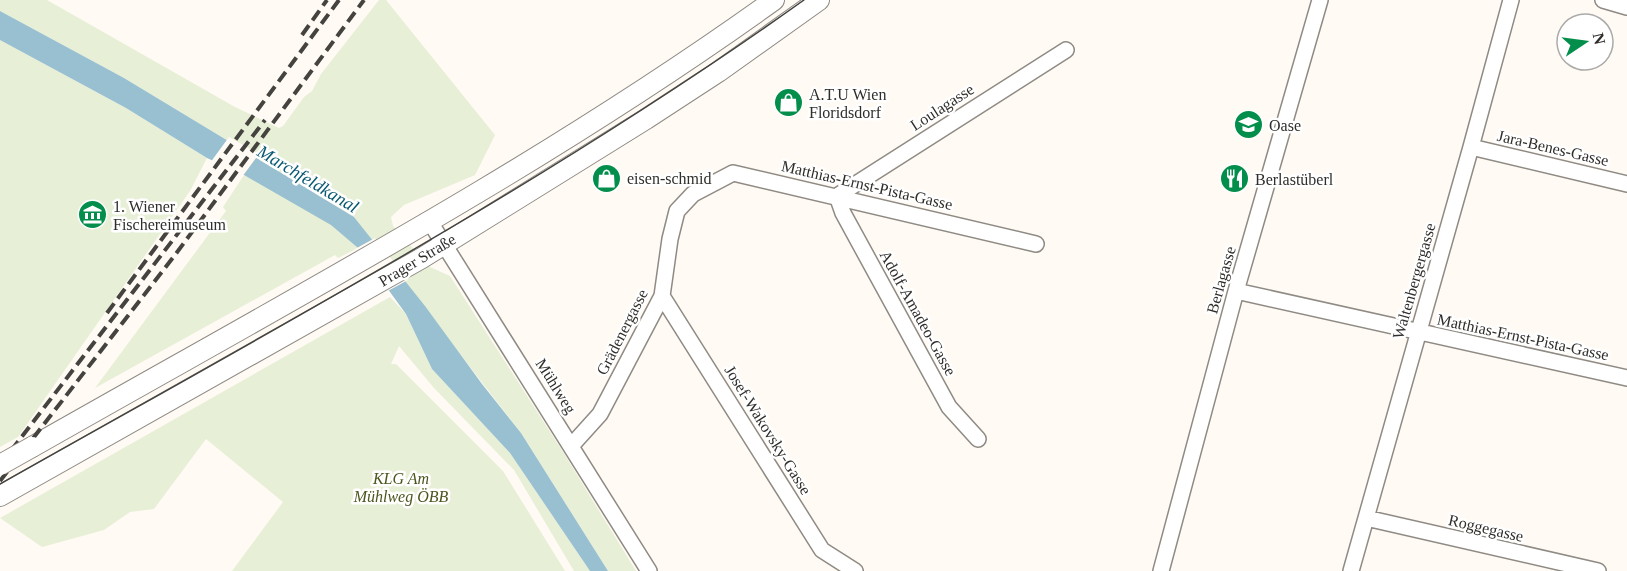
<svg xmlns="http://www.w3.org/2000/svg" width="1627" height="571" font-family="'Times New Roman',serif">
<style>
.green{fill:#e8efd7}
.water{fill:#98c0d1}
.pier{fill:#fffaf3}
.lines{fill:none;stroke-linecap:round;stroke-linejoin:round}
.minor-casing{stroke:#8f8b84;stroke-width:18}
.major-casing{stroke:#8f8b84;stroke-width:22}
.minor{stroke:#fff;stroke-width:15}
.major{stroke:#fff;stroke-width:20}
.tram{stroke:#44433f;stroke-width:1.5}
.rail{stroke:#44433f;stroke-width:4;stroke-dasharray:12 6;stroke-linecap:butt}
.major-bridge-casing{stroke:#8f8b84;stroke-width:22;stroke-linecap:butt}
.major-bridge{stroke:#fff;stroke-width:20}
.labels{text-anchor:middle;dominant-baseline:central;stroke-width:5;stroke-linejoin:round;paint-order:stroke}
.poi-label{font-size:16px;fill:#2f2e2b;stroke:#fff;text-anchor:start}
.street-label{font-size:16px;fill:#2f2e2b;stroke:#fff}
.park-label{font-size:16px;font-style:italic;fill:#4b561e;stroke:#fff}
.water-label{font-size:18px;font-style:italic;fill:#075870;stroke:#fff}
</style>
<rect width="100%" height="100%" fill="#fffaf3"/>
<path class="green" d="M 0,0 L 47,0 L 235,107 L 279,128 L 283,126 L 304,97 L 312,91 L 321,74 L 379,0 L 386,0 L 495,135 L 475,175 L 404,205 L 391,217 L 393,226 L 430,267 L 450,276 L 563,452 L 636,571 L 608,571 L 521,433 L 354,217 L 124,78 L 0,11 Z
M 0,40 L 126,108 L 207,158 L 190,191 L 18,437 L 0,447 Z
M 244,175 L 327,221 L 358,248 L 338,258 L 335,255 L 95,388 L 226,211 L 223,207 Z
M 390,297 L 406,314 L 432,369 L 510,453 L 590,571 L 574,571 L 514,470 L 434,388 L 399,346 L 391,364 L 396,364 L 503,471 L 565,571 L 232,571 L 283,502 L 206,439 L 154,509 L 130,512 L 104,530 L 42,547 L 0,518 Z"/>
<path class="water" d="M 0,11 L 124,78 L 354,217 L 425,306 L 482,384 L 521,433 L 608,571 L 590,571 L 510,453 L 432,369 L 406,314 L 358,248 L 331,225 L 244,175 L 207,158 L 126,108 L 0,40 Z"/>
<path class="pier" d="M 229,137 L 259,154 L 242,177 L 210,163 Z
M 375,238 L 408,280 L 386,292 L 355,249 Z"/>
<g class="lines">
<defs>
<path id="minor" d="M 1603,0 L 1627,7
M 1471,147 L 1627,184
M 430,222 L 649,571
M 1236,291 L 1627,378
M 662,296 L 822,550 L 855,571
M 978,439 L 949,407 L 843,213 L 837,196 L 1066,50
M 572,445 L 600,414 L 662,296 L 670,239 L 677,211 L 693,194 L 733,173 L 1036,244
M 1366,518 L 1598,571
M 1161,571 L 1236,291 L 1320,0
M 1351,571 L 1471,147 L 1511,0"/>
<path id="major" d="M 32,447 C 283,304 539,169 774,0
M 0,496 L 422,258 L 646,119 L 718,72 L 819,0"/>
</defs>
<use href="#minor" class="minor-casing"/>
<use href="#major" class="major-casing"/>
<use href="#minor" class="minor"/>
<use href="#major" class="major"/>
<path class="tram" d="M 0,484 C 273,330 549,182 804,0"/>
<path class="rail" d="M 302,35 L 327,0
M 107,313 L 339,0
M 0,465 L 265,120
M 0,481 L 175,255 L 364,0"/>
<defs>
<path id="major-bridge" d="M 0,465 L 32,447"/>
</defs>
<use href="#major-bridge" class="major-bridge-casing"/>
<use href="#major-bridge" class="major-bridge"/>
</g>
<defs>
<symbol id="shop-disc" viewBox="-11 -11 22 22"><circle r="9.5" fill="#038e4c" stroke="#fff"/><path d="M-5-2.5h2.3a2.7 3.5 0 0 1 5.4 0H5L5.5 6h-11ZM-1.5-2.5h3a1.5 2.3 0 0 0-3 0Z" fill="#fff"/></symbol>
<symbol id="school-disc" viewBox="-11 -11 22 22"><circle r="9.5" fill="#038e4c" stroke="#fff"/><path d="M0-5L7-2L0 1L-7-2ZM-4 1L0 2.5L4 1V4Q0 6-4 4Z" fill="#fff"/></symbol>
<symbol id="restaurant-disc" viewBox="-11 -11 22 22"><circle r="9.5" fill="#038e4c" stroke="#fff"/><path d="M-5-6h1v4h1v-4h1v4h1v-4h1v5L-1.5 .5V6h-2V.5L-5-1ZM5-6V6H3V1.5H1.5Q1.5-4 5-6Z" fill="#fff"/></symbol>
<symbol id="museum-disc" viewBox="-11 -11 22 22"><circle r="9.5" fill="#038e4c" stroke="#fff"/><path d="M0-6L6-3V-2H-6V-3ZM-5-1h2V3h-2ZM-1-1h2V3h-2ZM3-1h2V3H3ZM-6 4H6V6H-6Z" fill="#fff"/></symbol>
</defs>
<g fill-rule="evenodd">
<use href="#shop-disc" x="772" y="86" width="33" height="33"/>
<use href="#school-disc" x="1232" y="108" width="33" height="33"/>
<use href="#shop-disc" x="590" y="162" width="33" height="33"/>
<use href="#restaurant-disc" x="1218" y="162" width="33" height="33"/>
<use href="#museum-disc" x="76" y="198" width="33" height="33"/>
</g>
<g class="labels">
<g class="poi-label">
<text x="809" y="94">A.T.U Wien<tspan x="809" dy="18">Floridsdorf</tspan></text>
<text x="1269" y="125">Oase</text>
<text x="627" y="178">eisen-schmid</text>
<text x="1255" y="179">Berlastüberl</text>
<text x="113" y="206">1. Wiener<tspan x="113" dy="18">Fischereimuseum</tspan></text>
</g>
<g class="street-label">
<text transform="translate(942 107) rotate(-33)">Loulagasse</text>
<text transform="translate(1553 148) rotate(13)">Jara-Benes-Gasse</text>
<text transform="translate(867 185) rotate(13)">Matthias-Ernst-Pista-Gasse</text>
<text transform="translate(417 260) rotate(-31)">Prager Straße</text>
<text transform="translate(1221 280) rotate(-74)">Berlagasse</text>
<text transform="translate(1414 281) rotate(-74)">Waltenbergergasse</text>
<text transform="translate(918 313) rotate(61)">Adolf-Amadeo-Gasse</text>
<text transform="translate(622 332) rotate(-63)">Grädenergasse</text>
<text transform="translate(1523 337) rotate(12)">Matthias-Ernst-Pista-Gasse</text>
<text transform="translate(556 386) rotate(58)">Mühlweg</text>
<text transform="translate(768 430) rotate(58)">Josef-Wakovsky-Gasse</text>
<text transform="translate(1486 528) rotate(13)">Roggegasse</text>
</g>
<g class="park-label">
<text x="401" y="478">KLG Am<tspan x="401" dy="18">Mühlweg ÖBB</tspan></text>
</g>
<g class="water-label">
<text transform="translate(308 179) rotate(31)">Marchfeldkanal</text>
</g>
</g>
<g transform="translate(1585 42) rotate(77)"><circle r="28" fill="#ffffff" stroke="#acabaa" stroke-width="1.5"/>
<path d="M0-4.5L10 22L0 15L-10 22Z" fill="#038e4c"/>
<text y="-9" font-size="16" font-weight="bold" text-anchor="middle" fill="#2f2e2b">N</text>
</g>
</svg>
